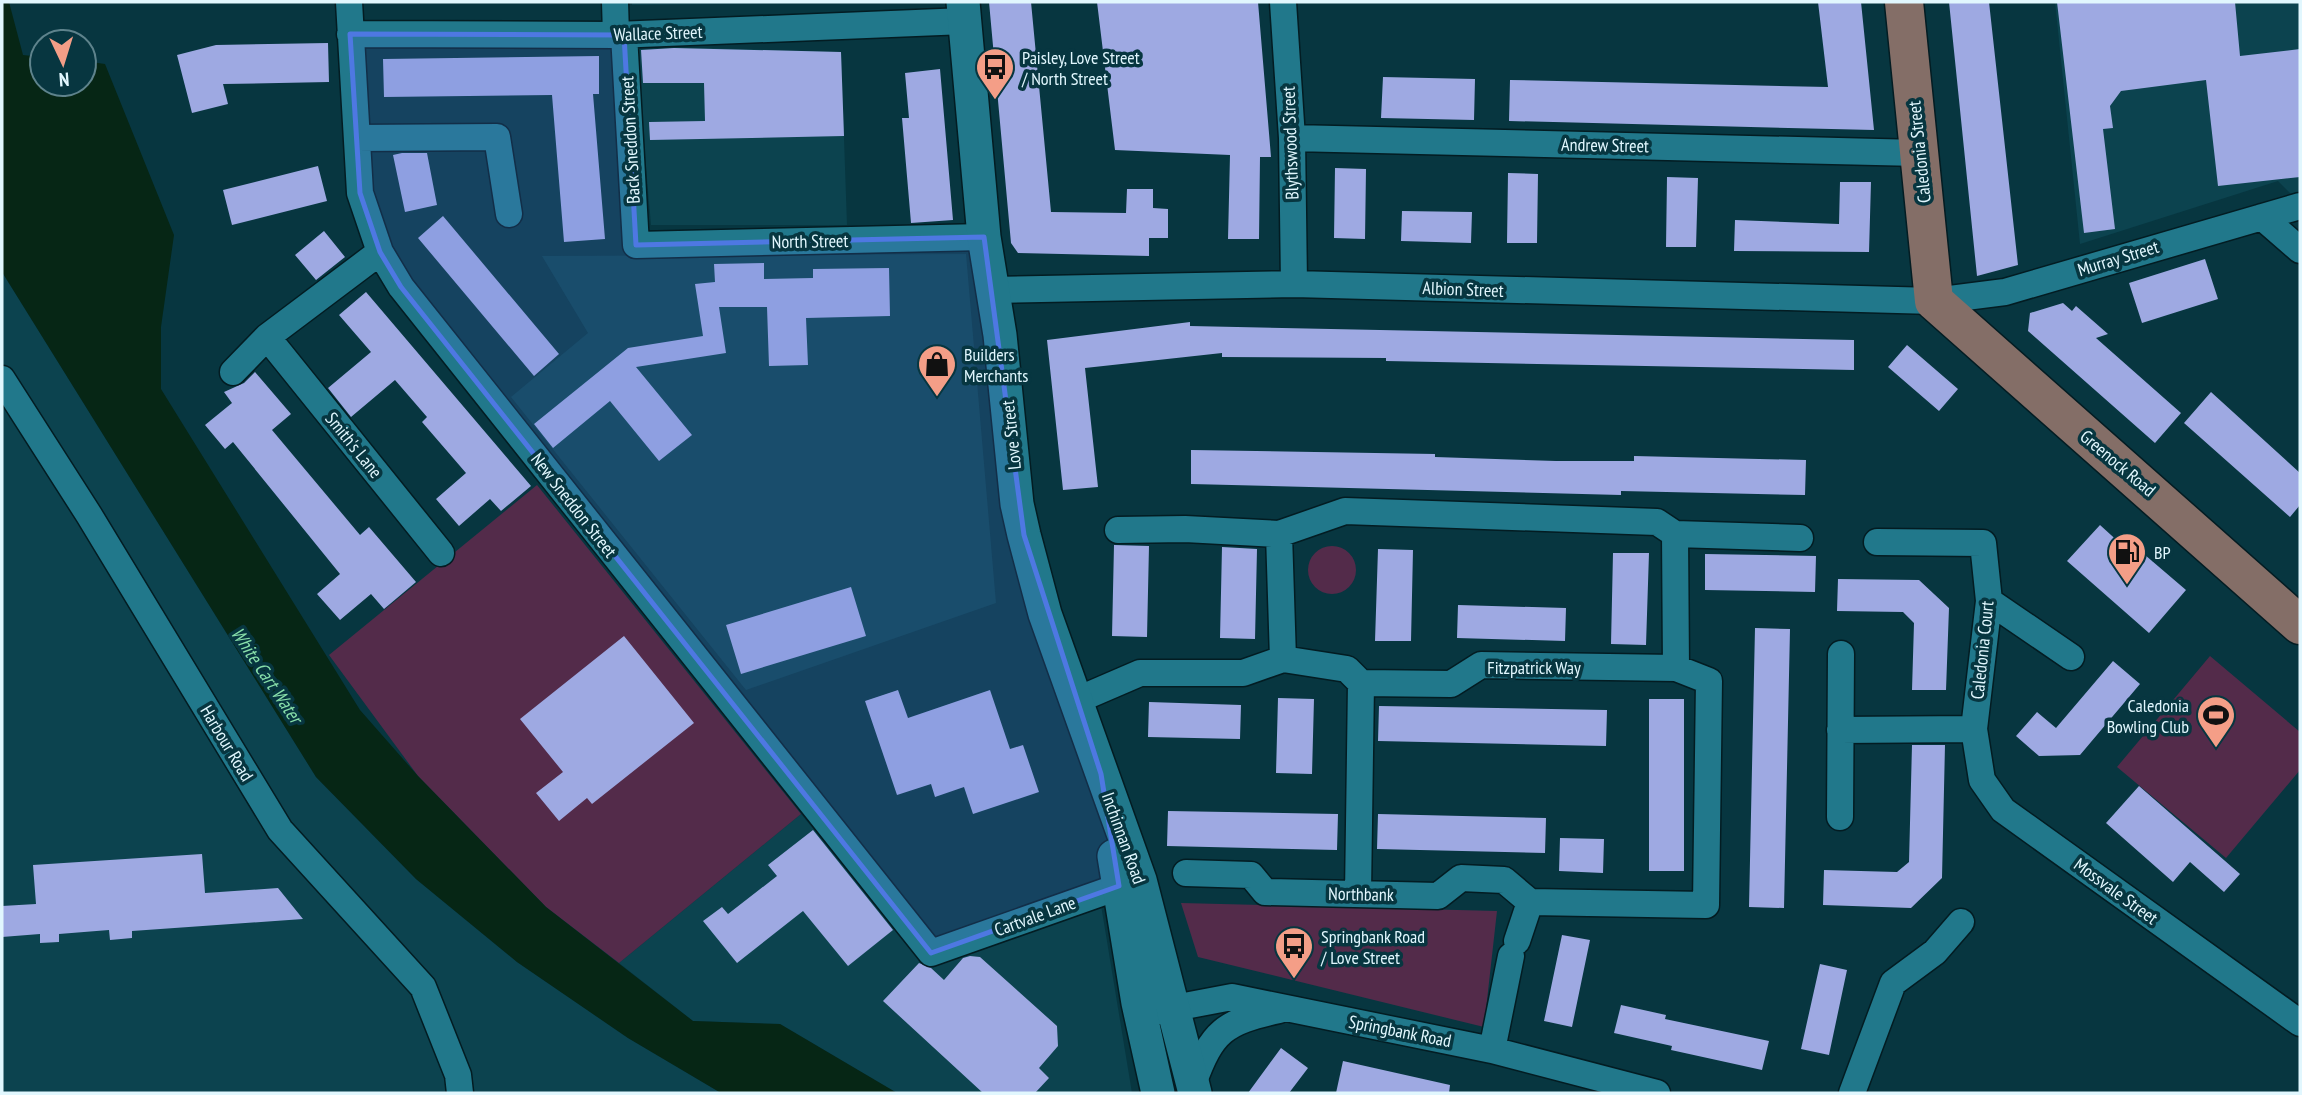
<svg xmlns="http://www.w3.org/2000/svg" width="2302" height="1095" font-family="'PT Sans Narrow',sans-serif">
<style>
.built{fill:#0c434f}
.green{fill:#532b4a}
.water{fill:#062615}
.building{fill:#9ea9e2}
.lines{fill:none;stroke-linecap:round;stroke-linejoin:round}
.minor-casing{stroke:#031c22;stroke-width:29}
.tertiary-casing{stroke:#031c22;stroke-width:36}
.primary-casing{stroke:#031c22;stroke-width:41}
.minor{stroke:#21788b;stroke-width:26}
.tertiary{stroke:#21788b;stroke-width:33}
.primary{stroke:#846e67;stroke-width:38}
.marked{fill:#4e78e2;fill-opacity:0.2;stroke:#4e78e2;stroke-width:5;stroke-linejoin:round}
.labels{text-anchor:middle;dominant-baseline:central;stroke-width:7;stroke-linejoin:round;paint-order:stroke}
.street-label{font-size:18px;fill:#e1f7fe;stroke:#073640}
.poi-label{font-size:18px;fill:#e1f7fe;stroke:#073640;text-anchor:start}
.water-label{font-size:19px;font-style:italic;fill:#88dfaa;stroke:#073640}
</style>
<rect width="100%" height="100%" fill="#073640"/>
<path class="built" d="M 632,2 L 803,2 L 803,3 L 632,5 Z
M 2055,2 L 2300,2 L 2300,203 L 2278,181 L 2080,244 Z
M 703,48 L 841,52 L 847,225 L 651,225 L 636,49 Z
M 966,254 L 996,603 L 746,690 L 511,397 L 588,333 L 542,256 Z
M 2,272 L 316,777 L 416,879 L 517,962 L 628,1038 L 721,1093 L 2,1093 Z
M 801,814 L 919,959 L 1101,905 L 1132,1093 L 897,1093 L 780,1024 L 693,1021 L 619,963 Z"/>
<path class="green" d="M 537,485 L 801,814 L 619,963 L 546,907 L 418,776 L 329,655 Z
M1308 570a24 24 0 1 1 48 0a24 24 0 1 1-48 0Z
M 2210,656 L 2300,732 L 2300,770 L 2226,858 L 2117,767 Z
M 1181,903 L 1497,911 L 1484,1027 L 1198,957 Z"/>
<path class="water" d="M 2,2 L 9,2 L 23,55 L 42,57 L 42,84 L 84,84 L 84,61 L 105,64 L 174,235 L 161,327 L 161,389 L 360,710 L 418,776 L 546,907 L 693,1021 L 780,1024 L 897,1093 L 721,1093 L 628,1038 L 517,962 L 416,879 L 316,777 L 2,272 Z"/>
<path class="building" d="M 989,2 L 1031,2 L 1051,212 L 1126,213 L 1127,189 L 1153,189 L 1153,208 L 1168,209 L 1168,238 L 1149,238 L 1149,256 L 1018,253 L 1011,243 Z
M 1097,2 L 1258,2 L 1271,157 L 1260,157 L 1259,239 L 1228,239 L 1230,155 L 1115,150 Z
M 1818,2 L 1861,2 L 1874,130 L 1509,121 L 1510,80 L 1828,87 Z
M 1949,2 L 1989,2 L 2018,265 L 1977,276 Z
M 2057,2 L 2235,2 L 2240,56 L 2300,49 L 2300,177 L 2218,186 L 2206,80 L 2121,91 L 2110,106 L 2113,128 L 2103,129 L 2115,229 L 2084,233 Z
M 328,43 L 329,82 L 223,84 L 228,104 L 192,113 L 177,55 L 216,45 Z
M 674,48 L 841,52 L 844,136 L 650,140 L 649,122 L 705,121 L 704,83 L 643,83 L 641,50 Z
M 599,56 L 599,94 L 593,94 L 605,239 L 564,242 L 552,95 L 384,97 L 383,59 Z
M 940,69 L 953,220 L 911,223 L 902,118 L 909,118 L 905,73 Z
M 1383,77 L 1475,79 L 1474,120 L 1381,118 Z
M 402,153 L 427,153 L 437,205 L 405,212 L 393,155 Z
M 318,166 L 327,201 L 232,225 L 223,190 Z
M 1335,168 L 1366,169 L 1365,239 L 1334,238 Z
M 1508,173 L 1538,174 L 1537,243 L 1507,243 Z
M 1667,177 L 1698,178 L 1696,247 L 1666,247 Z
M 1840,182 L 1871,182 L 1869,252 L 1734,251 L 1735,220 L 1839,224 Z
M 1402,211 L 1472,212 L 1471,243 L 1401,241 Z
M 443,216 L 559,354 L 534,376 L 418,238 Z
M 324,231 L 345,257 L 316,280 L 295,255 Z
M 2205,259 L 2218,299 L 2142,323 L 2129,283 Z
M 764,263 L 764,279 L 813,278 L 813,269 L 889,268 L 890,316 L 806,318 L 808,365 L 769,366 L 767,307 L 719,307 L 726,353 L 636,367 L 692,435 L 659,461 L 610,401 L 553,448 L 534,424 L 628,348 L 703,336 L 695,284 L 715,282 L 714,264 Z
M 366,292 L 531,486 L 501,511 L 490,499 L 459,526 L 436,499 L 466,473 L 422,422 L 427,417 L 395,380 L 351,417 L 328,388 L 371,352 L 339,315 Z
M 2063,303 L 2072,311 L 2076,306 L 2108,334 L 2096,338 L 2181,413 L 2155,443 L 2028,331 L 2030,313 Z
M 1190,322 L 1190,326 L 1854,340 L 1854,370 L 1386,361 L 1386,358 L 1222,357 L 1222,353 L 1085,368 L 1098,487 L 1063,490 L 1047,340 Z
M 1907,345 L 1958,389 L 1939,411 L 1888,367 Z
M 255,372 L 291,414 L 272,430 L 360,535 L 369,527 L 416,582 L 384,609 L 371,594 L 340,620 L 317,594 L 340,574 L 233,442 L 225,449 L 205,425 L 232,403 L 224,392 L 244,383 Z
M 2211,392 L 2300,473 L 2300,505 L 2290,517 L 2184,423 Z
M 1191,450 L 1435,454 L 1435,457 L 1556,461 L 1634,461 L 1634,456 L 1806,460 L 1805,495 L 1621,491 L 1621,495 L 1191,484 Z
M 2100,525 L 2133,555 L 2138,549 L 2186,590 L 2149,633 L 2067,561 Z
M 1114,545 L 1149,546 L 1147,637 L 1112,636 Z
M 1222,547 L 1257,549 L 1255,639 L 1220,638 Z
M 1378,549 L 1413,550 L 1411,641 L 1375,641 Z
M 1613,553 L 1649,553 L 1646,645 L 1611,644 Z
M 1705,554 L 1816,556 L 1815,592 L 1705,590 Z
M 1838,579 L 1919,580 L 1949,608 L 1946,690 L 1912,690 L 1914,623 L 1903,612 L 1837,611 Z
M 851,587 L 866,636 L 741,674 L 726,625 Z
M 1458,605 L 1566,608 L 1565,641 L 1457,638 Z
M 1755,628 L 1790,629 L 1784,908 L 1749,907 Z
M 624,636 L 694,723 L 592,804 L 587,798 L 559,821 L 536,793 L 563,772 L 520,719 Z
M 2113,661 L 2140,684 L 2080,755 L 2039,756 L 2016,736 L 2037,712 L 2056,728 Z
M 898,690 L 908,718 L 990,690 L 1010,749 L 1023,745 L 1039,792 L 973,814 L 964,787 L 935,797 L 931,784 L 897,795 L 865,701 Z
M 1278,698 L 1314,699 L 1312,774 L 1276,773 Z
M 1649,699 L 1684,699 L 1684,871 L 1649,871 Z
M 1149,702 L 1241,705 L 1240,739 L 1148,737 Z
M 1379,706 L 1607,710 L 1606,746 L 1378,741 Z
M 1912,745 L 1945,745 L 1942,878 L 1911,908 L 1823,905 L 1824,870 L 1897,872 L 1909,862 Z
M 2139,786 L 2240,874 L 2224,892 L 2190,862 L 2173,882 L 2106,823 Z
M 1168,811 L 1338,814 L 1337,850 L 1167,846 Z
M 1378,814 L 1546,818 L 1545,853 L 1377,849 Z
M 813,830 L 893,930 L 848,966 L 803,911 L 737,963 L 703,921 L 722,907 L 728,914 L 777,876 L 768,865 Z
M 1560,838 L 1604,839 L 1603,873 L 1559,871 Z
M 202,854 L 205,893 L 278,888 L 303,919 L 132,931 L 132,938 L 110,940 L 109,930 L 59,934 L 59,942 L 40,943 L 40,934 L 2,937 L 2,906 L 36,904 L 33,865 Z
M 1562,935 L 1590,940 L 1572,1027 L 1544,1021 Z
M 970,956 L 980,957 L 1057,1026 L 1058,1046 L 1039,1068 L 1049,1078 L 1035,1093 L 983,1093 L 883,1001 L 919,963 L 931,968 L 944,980 L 963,958 Z
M 1820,964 L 1847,970 L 1829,1055 L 1801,1049 Z
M 1621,1005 L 1666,1015 L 1665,1019 L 1769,1041 L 1762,1070 L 1671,1050 L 1672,1046 L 1614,1033 Z
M 1281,1048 L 1308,1068 L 1289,1093 L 1248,1093 Z
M 1343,1061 L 1450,1085 L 1449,1093 L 1336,1093 Z"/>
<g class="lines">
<defs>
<path id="minor" d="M 349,2 L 360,193 L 380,252 L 401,287 L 931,953 L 1135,881
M 615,2 L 616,35
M 1283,2 L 1292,138 L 1294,284
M 350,34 L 616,35 L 965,21
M 624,35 L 636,245 L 984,237
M 357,138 L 497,137 L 509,214
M 1292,138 L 1919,153
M 2262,217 L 2300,250
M 992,290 L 1294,284 L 1934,301 L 2005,292 L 2300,206
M 267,337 L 441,553
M 233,372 L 267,337 L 380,252
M 2,379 L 89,515 L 280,830 L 423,987 L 458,1075 L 460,1093
M 1118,530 L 1185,529 L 1279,534 L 1345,511 L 1657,522 L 1675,534 L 1676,668
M 1279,534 L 1283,659
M 1675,534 L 1800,538
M 1989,601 L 2071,657
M 1075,701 L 1140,673 L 1243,673 L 1283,659 L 1347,669 L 1361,683 L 1451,684 L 1481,665 L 1676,668 L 1709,681 L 1706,905 L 1530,902
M 1974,729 L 1982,780 L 2003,810 L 2300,1023
M 1840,730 L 1974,729 L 1989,601 L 1983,543 L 1877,542
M 1840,817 L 1841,654
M 1186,873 L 1251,875 L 1265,892 L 1438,896 L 1461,878 L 1504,880 L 1530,902
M 1358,894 L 1361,683
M 1517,941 L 1530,902
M 1153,1012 L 1232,997 L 1492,1050 L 1657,1093
M 1492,1050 L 1511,956
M 1193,1084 C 1212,1031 1224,1022 1279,1010
M 1852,1093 L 1893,983 L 1935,952 L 1961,922"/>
<path id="tertiary" d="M 963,2 L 984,237 L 1000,335 L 1017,504 L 1024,535 L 1045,614 L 1140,880 L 1195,1093
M 1114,856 L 1138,1003 L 1158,1093"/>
<path id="primary" d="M 1904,2 L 1934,301 L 2300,625"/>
</defs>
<use href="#minor" class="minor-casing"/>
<use href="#tertiary" class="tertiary-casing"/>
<use href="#primary" class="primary-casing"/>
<use href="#minor" class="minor"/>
<use href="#tertiary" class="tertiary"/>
<use href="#primary" class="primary"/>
</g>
<path class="marked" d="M 350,34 L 624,35 L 636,245 L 984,237 L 1024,535 L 1101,774 L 1119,886 L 931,953 L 401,287 L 380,252 L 360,193 Z"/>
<defs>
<symbol id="bus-pin" viewBox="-11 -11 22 30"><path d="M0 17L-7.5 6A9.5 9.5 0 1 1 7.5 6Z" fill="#f49e87" stroke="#073640"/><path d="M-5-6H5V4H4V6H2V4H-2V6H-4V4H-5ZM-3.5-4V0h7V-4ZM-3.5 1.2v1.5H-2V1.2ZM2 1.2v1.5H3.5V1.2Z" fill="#111"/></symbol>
<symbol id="shop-pin" viewBox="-11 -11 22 30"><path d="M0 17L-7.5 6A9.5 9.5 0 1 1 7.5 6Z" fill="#f49e87" stroke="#073640"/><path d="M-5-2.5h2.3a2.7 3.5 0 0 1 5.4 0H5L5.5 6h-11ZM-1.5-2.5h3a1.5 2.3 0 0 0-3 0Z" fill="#111"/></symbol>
<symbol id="fuel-pin" viewBox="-11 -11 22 30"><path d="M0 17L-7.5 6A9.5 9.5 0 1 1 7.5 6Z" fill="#f49e87" stroke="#073640"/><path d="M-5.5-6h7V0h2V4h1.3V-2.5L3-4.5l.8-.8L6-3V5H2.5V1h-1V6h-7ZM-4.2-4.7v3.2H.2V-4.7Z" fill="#111"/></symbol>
<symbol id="stadium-pin" viewBox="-11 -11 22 30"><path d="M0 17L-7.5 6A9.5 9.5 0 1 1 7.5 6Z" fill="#f49e87" stroke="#073640"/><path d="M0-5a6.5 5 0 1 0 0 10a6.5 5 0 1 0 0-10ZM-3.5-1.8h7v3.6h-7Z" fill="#111"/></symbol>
</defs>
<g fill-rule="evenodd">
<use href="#bus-pin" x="973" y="45" width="44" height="60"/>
<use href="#shop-pin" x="915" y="342" width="44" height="60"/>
<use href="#fuel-pin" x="2105" y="530" width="44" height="60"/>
<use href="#stadium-pin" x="2194" y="693" width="44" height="60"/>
<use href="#bus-pin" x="1272" y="924" width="44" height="60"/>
</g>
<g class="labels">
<g class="street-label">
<text transform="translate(658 33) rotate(-2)">Wallace Street</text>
<text transform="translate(630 140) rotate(-93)">Back Sneddon Street</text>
<text transform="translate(1290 143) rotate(-92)">Blythswood Street</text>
<text transform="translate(1605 145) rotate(1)">Andrew Street</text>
<text transform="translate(1919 152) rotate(-96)">Caledonia Street</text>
<text transform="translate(810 241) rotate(-1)">North Street</text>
<text transform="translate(2118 258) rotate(-17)">Murray Street</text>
<text transform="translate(1463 289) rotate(2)">Albion Street</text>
<text transform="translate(1011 435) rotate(-96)">Love Street</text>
<text transform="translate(354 445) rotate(51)">Smith's Lane</text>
<text transform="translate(2118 463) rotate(40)">Greenock Road</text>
<text transform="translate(574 505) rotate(52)">New Sneddon Street</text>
<text transform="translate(1982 650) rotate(-84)">Caledonia Court</text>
<text x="1534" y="667">Fitzpatrick Way</text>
<text transform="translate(227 743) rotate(59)">Harbour Road</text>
<text transform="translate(1124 838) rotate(70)">Inchinnan Road</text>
<text transform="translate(2116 891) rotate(36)">Mossvale Street</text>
<text transform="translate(1361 894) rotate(1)">Northbank</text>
<text transform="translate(1035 916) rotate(-20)">Cartvale Lane</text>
<text transform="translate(1400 1031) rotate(11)">Springbank Road</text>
</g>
<g class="poi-label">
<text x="1022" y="57">Paisley, Love Street<tspan x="1022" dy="21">/ North Street</tspan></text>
<text x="964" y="354">Builders<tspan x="964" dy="21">Merchants</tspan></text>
<text x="2154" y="552">BP</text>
<text x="2189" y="705" text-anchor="end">Caledonia<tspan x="2189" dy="21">Bowling Club</tspan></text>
<text x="1321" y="936">Springbank Road<tspan x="1321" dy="21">/ Love Street</tspan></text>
</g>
<g class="water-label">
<text transform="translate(267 675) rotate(56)">White Cart Water</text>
</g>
</g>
<rect width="2302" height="1095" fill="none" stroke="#e1f7fe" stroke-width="7"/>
<g transform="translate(63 63) rotate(176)"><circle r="33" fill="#073640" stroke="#5e838c" stroke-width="2"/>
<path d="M0-5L12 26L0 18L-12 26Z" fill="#f49e87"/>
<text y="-10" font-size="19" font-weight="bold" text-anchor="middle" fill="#e1f7fe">N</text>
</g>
</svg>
